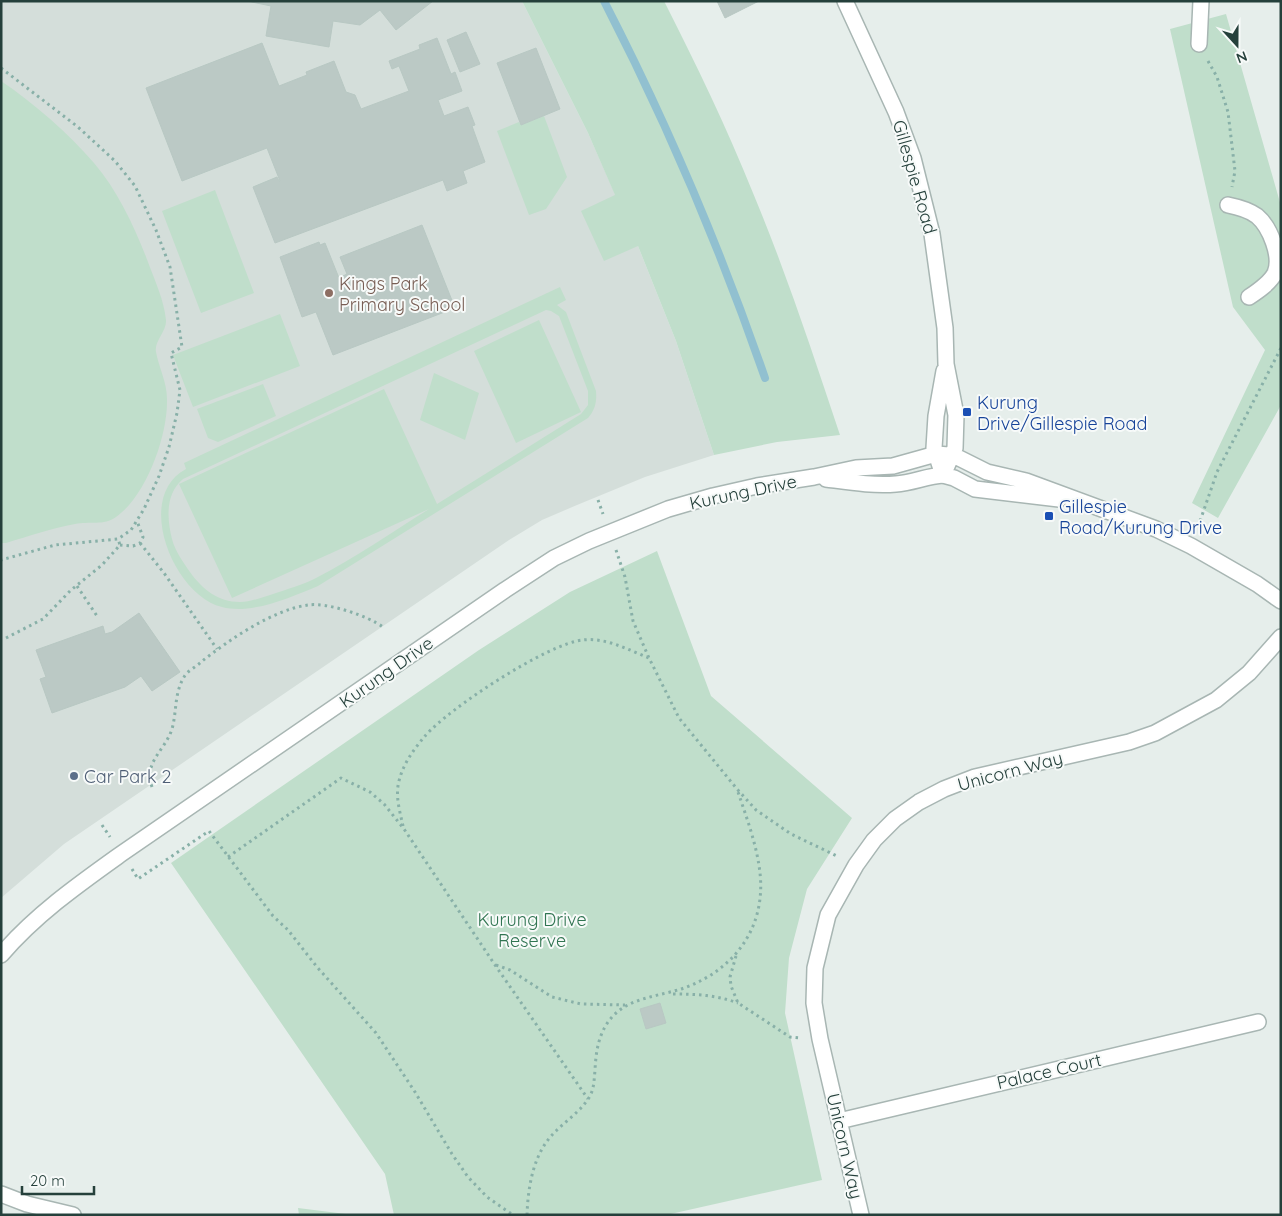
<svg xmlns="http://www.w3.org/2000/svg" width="1282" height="1216" font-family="Quicksand,sans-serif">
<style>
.built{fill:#d4deda}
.green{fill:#c0decb;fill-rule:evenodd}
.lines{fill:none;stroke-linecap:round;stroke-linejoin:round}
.stream{stroke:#91c0d0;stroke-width:8}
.building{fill:#bbc9c5;stroke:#b8c8c3}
.minor-casing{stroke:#a8b6b3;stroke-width:18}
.tertiary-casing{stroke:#a8b6b3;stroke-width:18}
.path{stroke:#88b0a8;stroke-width:3;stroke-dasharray:2.5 4;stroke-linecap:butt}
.minor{stroke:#fff;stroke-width:15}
.tertiary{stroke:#fff;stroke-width:15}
.education-dot{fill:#8d6e63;stroke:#f7faf9;stroke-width:2}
.transit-dot{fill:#1a4fb4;stroke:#f7faf9;stroke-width:2}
.service-dot{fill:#5c6f8a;stroke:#f7faf9;stroke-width:2}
.labels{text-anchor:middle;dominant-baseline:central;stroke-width:4;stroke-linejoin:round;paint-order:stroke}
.street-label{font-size:18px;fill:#25403b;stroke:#f7faf9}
.education-label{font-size:18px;fill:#785e54;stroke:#f7faf9;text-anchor:start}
.transit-label{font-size:18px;fill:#164399;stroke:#f7faf9;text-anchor:start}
.service-label{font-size:18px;fill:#4e5e75;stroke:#f7faf9;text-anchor:start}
.park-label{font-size:18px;fill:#317552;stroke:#f7faf9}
</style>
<rect width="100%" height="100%" fill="#e6eeeb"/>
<path class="built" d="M 1,1 L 522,1 L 588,133 L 638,246 L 676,341 L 714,455 L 645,477 L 577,505 L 542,520 L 509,540 L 64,844 L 1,898 Z"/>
<path class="green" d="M 522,1 L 664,1 C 696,64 727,128 753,193 C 786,272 813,354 840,435 L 777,442 L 714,455 L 676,341 L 638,246 L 604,261 L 581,211 L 615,195 L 588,133 Z
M 1226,14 L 1281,206 L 1281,405 L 1218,518 L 1192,503 L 1265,350 L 1233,307 L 1170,29 Z
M 1,81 C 35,104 67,132 94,163 C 118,191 135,228 148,262 C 155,281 164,300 166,320 C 167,331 154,341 156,352 C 159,368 167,382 167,399 C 168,436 146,496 116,517 C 104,526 89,521 75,524 C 52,528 29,536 6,543 L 1,543 Z
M 544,116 L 567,177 L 546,209 L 529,215 L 497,131 L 519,122 L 521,125 Z
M 215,190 L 254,293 L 201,313 L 162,211 Z
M 560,287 L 566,300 L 557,305 L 566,312 L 596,391 C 597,402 595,410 588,418 L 318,586 C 291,597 252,615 222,607 C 174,596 133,497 186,469 L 184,463 ZM 546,310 L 551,311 L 559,316 L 588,391 L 588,405 L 581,414 L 437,504 L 384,389 L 179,484 L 232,598 L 429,509 C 392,532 355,558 316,578 C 303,585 287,589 273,594 C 263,597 251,602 240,602 C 218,602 202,589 190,572 C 183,562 175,551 172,539 C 167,519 165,494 183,479 Z
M 280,314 L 300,366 L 193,407 L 173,355 Z
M 539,320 L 581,412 L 516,443 L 474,351 Z
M 434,373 L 479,393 L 465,440 L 420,420 Z
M 263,384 L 276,416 L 218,442 L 208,438 L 197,409 Z
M 657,551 L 711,696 L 852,818 L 807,889 L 789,958 L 785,1013 L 822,1180 L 666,1215 L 394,1215 L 385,1174 L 171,863 L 479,650 L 570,592 Z
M 298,1208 L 354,1215 L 299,1215 Z"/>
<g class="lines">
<path class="stream" d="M 604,1 C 667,123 720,248 765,378"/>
</g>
<path class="building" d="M 247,1 L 433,1 L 396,30 L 380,10 L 360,25 L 333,21 L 329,47 L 266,36 L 271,6 Z
M 717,1 L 759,1 L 725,18 Z
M 466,32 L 480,64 L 460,72 L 447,40 Z
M 437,38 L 451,74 L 455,72 L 462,91 L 438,100 L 444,116 L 468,107 L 475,125 L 472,126 L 485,162 L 463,171 L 467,183 L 447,191 L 443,180 L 275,243 L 253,187 L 277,177 L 279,181 L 280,181 L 267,148 L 182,181 L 146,88 L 262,43 L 279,86 L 307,75 L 306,72 L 334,61 L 346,92 L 355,95 L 361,109 L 409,91 L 399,66 L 392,69 L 389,61 L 420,49 L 419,45 Z
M 536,48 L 560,109 L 521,125 L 497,63 Z
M 422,225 L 455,308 L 333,355 L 316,312 L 302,317 L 280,257 L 319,242 L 320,245 L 325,243 L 339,278 L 347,274 L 340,257 Z
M 139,613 L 180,672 L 152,691 L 141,676 L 125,687 L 52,713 L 40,679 L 46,677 L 36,650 L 103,626 L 105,634 L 112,632 Z
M 660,1003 L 666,1023 L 646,1029 L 640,1009 Z"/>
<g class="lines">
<defs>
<path id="minor" d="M 1199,44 L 1201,1
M 1228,205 C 1238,207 1249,210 1257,216 C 1270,227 1282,257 1275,273 C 1270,283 1258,291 1249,297
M 826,479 C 849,482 873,486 896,484 C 912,483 927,476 943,475
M 1,955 C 35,915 79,884 121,854 L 505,590 L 554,558 L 589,541 L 668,509 L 713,496 L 757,486 L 814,477 L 856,468 L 893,466 L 936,454 L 949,455
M 839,1121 L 1258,1022
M 1,1194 L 27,1204 L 73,1215
M 861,1215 L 820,1039 L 814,1003 L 815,968 L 828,915 L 856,865 L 874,840 L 895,819 L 919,802 L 944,789 L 975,777 L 1129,742 L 1155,733 L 1216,700 L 1249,673 L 1281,637"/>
<path id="tertiary" d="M 845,1 L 896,112 L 913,158 L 932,234 L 945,328 L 946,364 L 956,415 L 955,448 L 943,475
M 953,455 L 987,472 L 1026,481 L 1156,529 L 1191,546 L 1257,584 L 1281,601
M 943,475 L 954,478 L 975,489 L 1059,499
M 943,475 L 934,448 L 936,416 L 944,371"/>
</defs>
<use href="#minor" class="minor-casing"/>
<use href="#tertiary" class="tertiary-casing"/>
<path class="path" d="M 1208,61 L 1217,77 L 1228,112 L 1235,171 L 1232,187
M 1,68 L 78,127 L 115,161 L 135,186 L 156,230 L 170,267 L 182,347 L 171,353 L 180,390 L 177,413 L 169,447 L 159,476 L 144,509 L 131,530 L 118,539 L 55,545 L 1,560
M 598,500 L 603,514
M 1198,527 L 1217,472 L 1281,348
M 140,543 L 164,573 L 217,649
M 120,545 L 133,546 L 140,543 L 143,537 L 137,521
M 616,550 L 625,577 L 633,621 L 649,658 L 679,718 L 737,789 L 756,810 L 791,834 L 839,857
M 77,586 L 97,616
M 6,638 L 43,619 L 71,590 L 102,565 L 120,545 L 118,539
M 152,787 C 143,762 165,751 172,729 C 177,711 174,694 184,677 C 187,671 196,667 201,662 C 229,640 272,610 308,605 C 327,602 368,616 383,627
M 102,825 L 110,837
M 403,826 C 400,812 395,796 399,781 C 403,764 414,749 425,736 C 448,709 548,643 583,640 C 605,637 629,650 649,658
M 228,857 L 341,778 L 370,792 L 384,804 L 404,829 L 495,965 L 588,1099
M 132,869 L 138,879 L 209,831 L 273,916 L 288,930 L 317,967 L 376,1033 L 415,1092 L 452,1154 L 468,1177 L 487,1197 L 513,1215
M 736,956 L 730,977 L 731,986 L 738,1003 L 790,1037 L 800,1038
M 496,965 L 510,970 L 552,997 L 581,1004 L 625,1005
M 673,994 C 696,994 716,995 738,1003
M 527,1215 C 528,1187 533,1155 553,1134 C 564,1122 579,1113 588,1099 C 594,1091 594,1081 595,1070 C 596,1050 599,1030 614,1015 C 632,997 661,996 684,988 C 734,970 766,928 760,873 C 757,845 746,816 737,789"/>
<use href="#minor" class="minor"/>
<use href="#tertiary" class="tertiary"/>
</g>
<circle class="education-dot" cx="329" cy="293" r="5"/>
<g class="transit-dot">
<rect x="962" y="407" width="10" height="10" rx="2.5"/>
<rect x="1044" y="511" width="10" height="10" rx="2.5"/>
</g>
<circle class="service-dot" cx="74" cy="776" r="5"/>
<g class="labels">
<g class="street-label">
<text transform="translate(915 177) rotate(74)">Gillespie Road</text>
<text transform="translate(743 492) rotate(-12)">Kurung Drive</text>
<text transform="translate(386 672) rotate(-35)">Kurung Drive</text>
<text transform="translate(1010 771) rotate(-15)">Unicorn Way</text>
<text transform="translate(1049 1071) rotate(-13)">Palace Court</text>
<text transform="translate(845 1146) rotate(77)">Unicorn Way</text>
</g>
<g class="education-label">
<text x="339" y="283">Kings Park<tspan x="339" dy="21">Primary School</tspan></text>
</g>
<g class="transit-label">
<text x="977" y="402">Kurung<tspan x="977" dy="21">Drive/Gillespie Road</tspan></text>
<text x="1059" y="506">Gillespie<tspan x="1059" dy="21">Road/Kurung Drive</tspan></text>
</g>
<g class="service-label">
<text x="84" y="776">Car Park 2</text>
</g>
<g class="park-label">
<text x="532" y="919">Kurung Drive<tspan x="532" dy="21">Reserve</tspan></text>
</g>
</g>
<rect width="1282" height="1216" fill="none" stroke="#25403b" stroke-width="5"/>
<g transform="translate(1237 45) rotate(159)" stroke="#f7faf9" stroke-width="4" paint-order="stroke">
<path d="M0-4L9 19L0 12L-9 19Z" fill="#25403b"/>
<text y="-8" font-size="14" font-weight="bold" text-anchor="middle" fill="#25403b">N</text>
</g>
<path d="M22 1186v8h72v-8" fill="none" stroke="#25403b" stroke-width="2.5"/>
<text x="30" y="1186" font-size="15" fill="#25403b" stroke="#f7faf9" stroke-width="4" paint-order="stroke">20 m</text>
</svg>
